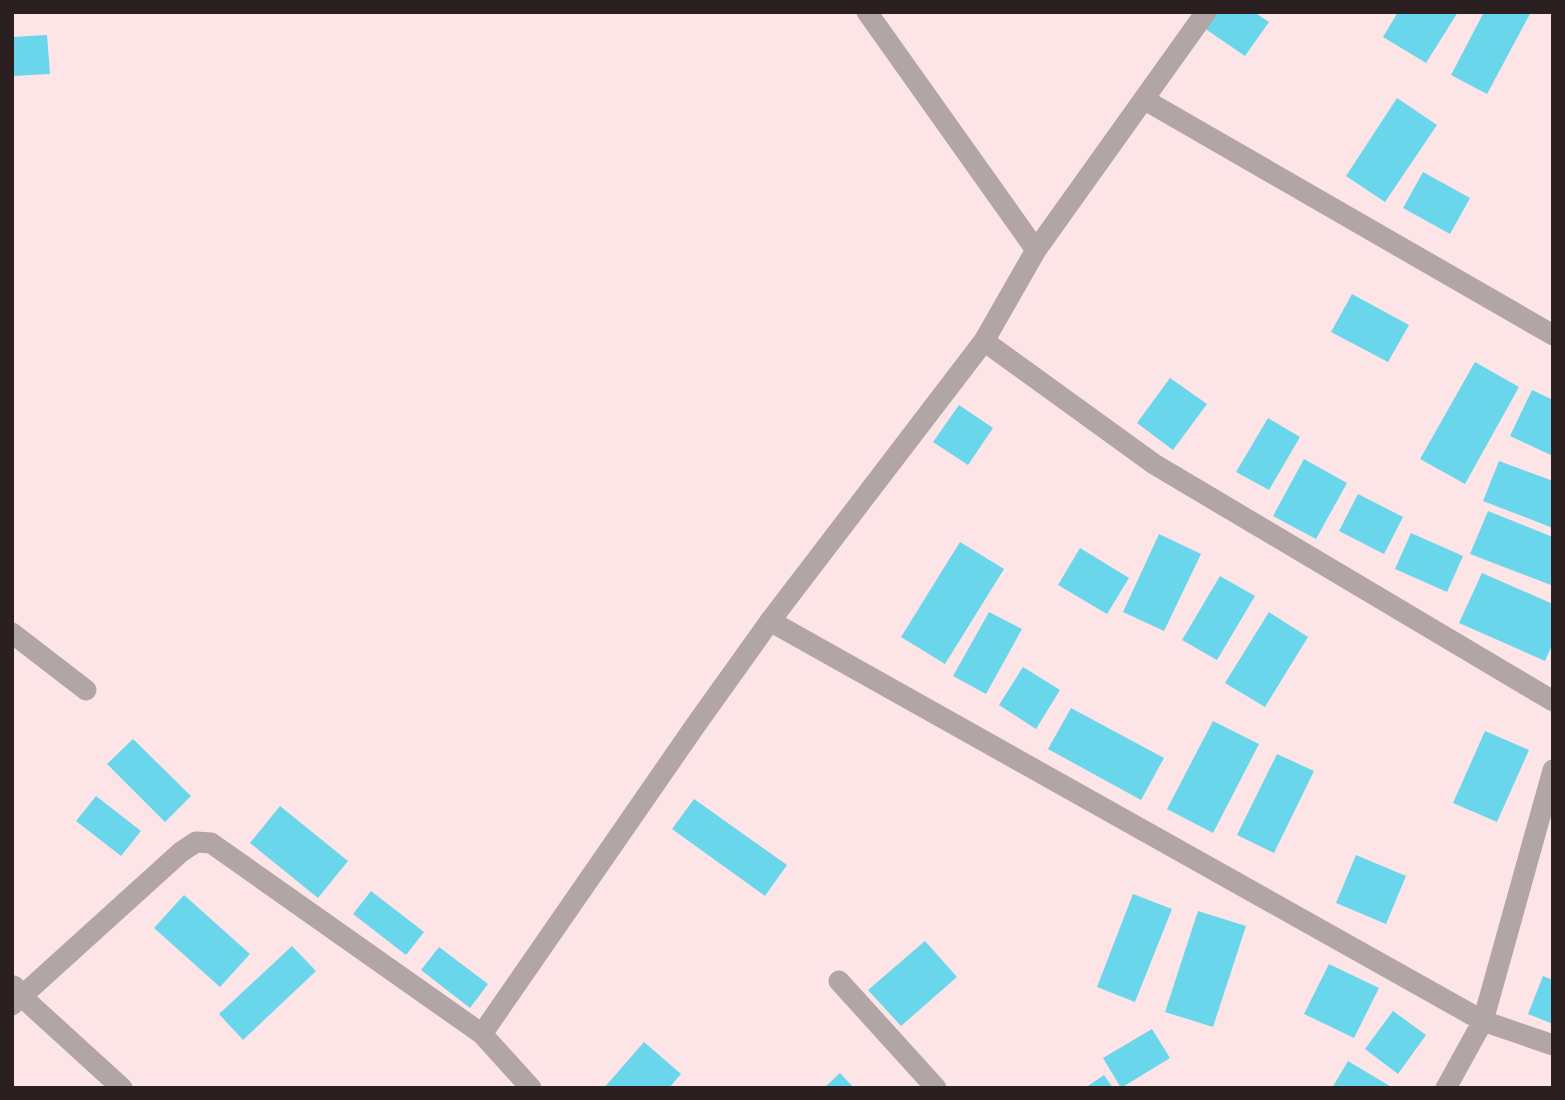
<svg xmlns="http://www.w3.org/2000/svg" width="1565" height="1100" font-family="'Work Sans',sans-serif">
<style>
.building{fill:#6ad6eb}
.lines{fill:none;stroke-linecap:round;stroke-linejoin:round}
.minor{stroke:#b2a5a6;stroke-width:21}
</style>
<rect width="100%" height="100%" fill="#fde5e7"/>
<path class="building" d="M 1215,12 L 1254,12 L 1269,22 L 1245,56 L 1204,28 Z
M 1398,12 L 1458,12 L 1426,63 L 1383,37 Z
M 1484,12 L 1531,12 L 1487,94 L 1451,75 Z
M 47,35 L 50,74 L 12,76 L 12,37 Z
M 1397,98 L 1437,125 L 1385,202 L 1346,176 Z
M 1423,172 L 1470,198 L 1450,234 L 1403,208 Z
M 1352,294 L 1409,325 L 1388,362 L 1331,332 Z
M 1475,362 L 1519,387 L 1465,484 L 1420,459 Z
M 1170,378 L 1207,404 L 1173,450 L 1137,423 Z
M 1532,390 L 1553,400 L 1553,456 L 1510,436 Z
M 959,405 L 993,428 L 968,465 L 933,442 Z
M 1268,418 L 1300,437 L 1269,490 L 1236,472 Z
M 1304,459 L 1347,483 L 1316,539 L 1273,516 Z
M 1499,461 L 1553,481 L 1553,528 L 1483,501 Z
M 1358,494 L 1403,517 L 1384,554 L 1339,531 Z
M 1488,511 L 1553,537 L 1551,585 L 1470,554 Z
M 1411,533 L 1463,556 L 1447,592 L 1395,569 Z
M 1159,534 L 1201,554 L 1164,631 L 1123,612 Z
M 960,542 L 1004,569 L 945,664 L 901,637 Z
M 1080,548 L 1129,578 L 1107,614 L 1058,585 Z
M 1482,573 L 1553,604 L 1553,643 L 1545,661 L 1459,623 Z
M 1220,576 L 1255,596 L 1217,660 L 1182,640 Z
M 989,612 L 1022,629 L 986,694 L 953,676 Z
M 1269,612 L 1308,637 L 1265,707 L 1225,683 Z
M 1023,667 L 1060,690 L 1036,729 L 999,705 Z
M 1071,708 L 1164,758 L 1141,800 L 1048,749 Z
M 1213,721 L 1259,744 L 1213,833 L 1167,809 Z
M 1485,731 L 1529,750 L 1497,822 L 1453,803 Z
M 133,739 L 191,796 L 165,822 L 107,764 Z
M 1277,754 L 1314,771 L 1274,853 L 1237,835 Z
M 96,796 L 141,831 L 121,856 L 76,821 Z
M 694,799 L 787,865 L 765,896 L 672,829 Z
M 280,806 L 348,861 L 318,898 L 250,843 Z
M 1356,855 L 1406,876 L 1386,924 L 1336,903 Z
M 371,891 L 424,932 L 406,955 L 353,914 Z
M 1133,894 L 1172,909 L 1135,1002 L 1097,987 Z
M 184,895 L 250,954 L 220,987 L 154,928 Z
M 1198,911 L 1246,926 L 1213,1027 L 1165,1012 Z
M 925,941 L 957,977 L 901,1026 L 868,990 Z
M 292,946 L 316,971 L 243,1040 L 219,1014 Z
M 439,947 L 488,984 L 470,1008 L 421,970 Z
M 1329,964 L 1379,988 L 1354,1038 L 1304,1014 Z
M 1543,976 L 1553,980 L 1553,1024 L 1528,1014 Z
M 1393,1011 L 1426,1035 L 1398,1074 L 1365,1049 Z
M 1152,1029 L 1170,1058 L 1121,1088 L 1103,1058 Z
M 644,1042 L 681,1074 L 669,1088 L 604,1088 Z
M 1348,1061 L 1393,1088 L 1332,1088 Z
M 840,1073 L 854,1088 L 824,1088 Z
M 1104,1075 L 1113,1088 L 1085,1088 Z"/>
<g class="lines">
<path class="minor" d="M 867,12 L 1036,250
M 1145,100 L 1553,335
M 984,341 L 1154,464 L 1553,701
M 770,621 L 1483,1021 L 1553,1045
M 12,633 L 86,690
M 839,981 L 936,1088
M 14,986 L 21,996 L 122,1088
M 12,1005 L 181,852 L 196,842 L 211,843 L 482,1034 L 531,1088
M 482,1034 L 695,726 L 770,621 L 984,341 L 1036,250 L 1206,12
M 1446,1088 L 1483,1021 L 1553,770"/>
</g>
<rect width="1565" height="1100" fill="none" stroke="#2b2021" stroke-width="28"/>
</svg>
